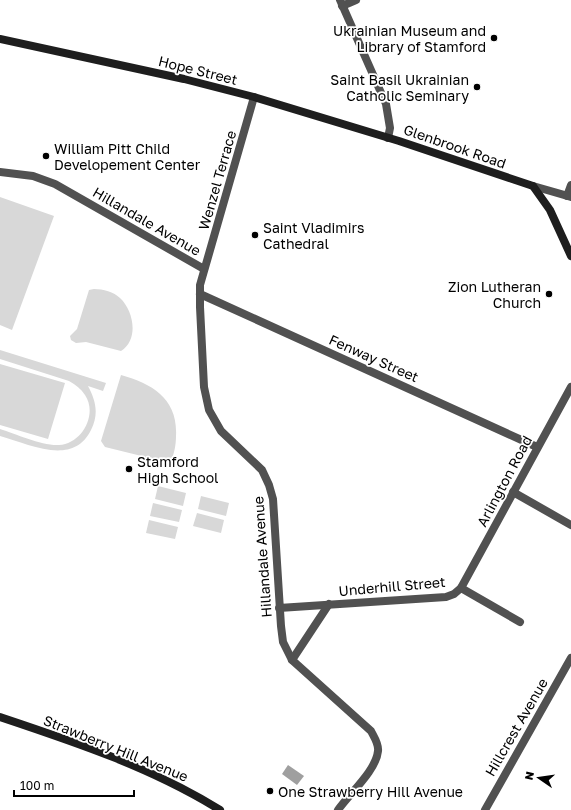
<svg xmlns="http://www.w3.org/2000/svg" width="571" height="810" font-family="'Golos Text',sans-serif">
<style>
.green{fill:#d8d8d8}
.water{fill:#9f9f9f}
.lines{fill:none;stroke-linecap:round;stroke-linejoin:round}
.minor{stroke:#515151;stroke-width:8}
.tertiary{stroke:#515151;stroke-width:8}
.secondary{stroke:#1e1e1e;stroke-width:8}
.poi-dot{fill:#000;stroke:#fff;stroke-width:1.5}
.labels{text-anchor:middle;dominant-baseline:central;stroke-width:3.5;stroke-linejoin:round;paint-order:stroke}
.poi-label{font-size:14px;fill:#000;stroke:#fff;text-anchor:start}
.street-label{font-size:14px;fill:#000;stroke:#fff}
</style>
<rect width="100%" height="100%" fill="#fff"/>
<path class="green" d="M 0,197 L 54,216 L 12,330 L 0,325 Z
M 94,289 C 103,289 114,292 120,298 C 134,311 139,340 121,351 L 86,342 L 76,343 L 71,340 L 70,336 L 77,329 L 89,290 Z
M 0,350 L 106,383 L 103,391 L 88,386 C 96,401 99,414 91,430 C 73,467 29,444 0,436 L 0,429 C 16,434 42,446 59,445 C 82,444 98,414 85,395 C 81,389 76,385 69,381 L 0,359 Z
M 0,364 L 65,383 L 48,439 L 0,425 Z
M 121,375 C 153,384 178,399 176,436 C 176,445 174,455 170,463 L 105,447 L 101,441 Z
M 158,486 L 186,493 L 183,506 L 155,499 Z
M 201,496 L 229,503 L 226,516 L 198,509 Z
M 153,503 L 182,510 L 179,522 L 150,516 Z
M 197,513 L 224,520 L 221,533 L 193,526 Z
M 149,520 L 178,527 L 175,539 L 146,533 Z"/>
<path class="water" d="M 288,765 L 304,776 L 297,785 L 282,774 Z"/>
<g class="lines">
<path class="minor" d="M 342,6 L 356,0
M 0,172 L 33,176 L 55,184 L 204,269
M 567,196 L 571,185
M 200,294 L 537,447
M 513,492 L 571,525
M 461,588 L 520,622
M 292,660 L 329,604
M 485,810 L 571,658"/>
<path class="tertiary" d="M 340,0 L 386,104 L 390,128 L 388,138
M 254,97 L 200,285 L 200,307 L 204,387 L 209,410 L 221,431 L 262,470 L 269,485 L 273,499 L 281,626 L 283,642 L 292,660 L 371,731 C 374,737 379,744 378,751 C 376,771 349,794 338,810
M 533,186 L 571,197
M 279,608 L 446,597 L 454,594 L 461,588 L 571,387"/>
<path class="secondary" d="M 0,39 L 184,79 L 254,97 L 399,141 L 533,186 L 550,210 L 571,256
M 0,717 C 75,742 153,768 220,810"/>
</g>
<g class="poi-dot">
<circle cx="494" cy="38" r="4"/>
<circle cx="477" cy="87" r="4"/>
<circle cx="46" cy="156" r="4"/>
<circle cx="255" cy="235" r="4"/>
<circle cx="549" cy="294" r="4"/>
<circle cx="129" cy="469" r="4"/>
<circle cx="270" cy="791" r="4"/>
</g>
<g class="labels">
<g class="poi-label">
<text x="486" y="30" text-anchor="end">Ukrainian Museum and<tspan x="486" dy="16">Library of Stamford</tspan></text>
<text x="469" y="79" text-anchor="end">Saint Basil Ukrainian<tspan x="469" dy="16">Catholic Seminary</tspan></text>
<text x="54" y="148">William Pitt Child<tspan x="54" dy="16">Developement Center</tspan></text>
<text x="263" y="227">Saint Vladimirs<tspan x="263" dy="16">Cathedral</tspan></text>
<text x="541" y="286" text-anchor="end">Zion Lutheran<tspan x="541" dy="16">Church</tspan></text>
<text x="137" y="461">Stamford<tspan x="137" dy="16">High School</tspan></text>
<text x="278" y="791">One Strawberry Hill Avenue</text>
</g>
<g class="street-label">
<text transform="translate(198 70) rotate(14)">Hope Street</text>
<text transform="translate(455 146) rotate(19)">Glenbrook Road</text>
<text transform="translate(217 180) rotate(-74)">Wenzel Terrace</text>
<text transform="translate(147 221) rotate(30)">Hillandale Avenue</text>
<text transform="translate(374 358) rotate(24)">Fenway Street</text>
<text transform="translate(504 481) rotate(-62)">Arlington Road</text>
<text transform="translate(262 557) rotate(-94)">Hillandale Avenue</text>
<text transform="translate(392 586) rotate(-5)">Underhill Street</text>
<text transform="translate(516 727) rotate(-60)">Hillcrest Avenue</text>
<text transform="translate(116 748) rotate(22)">Strawberry Hill Avenue</text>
</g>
</g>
<g transform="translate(539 778) rotate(283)" stroke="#ffffff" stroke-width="3" paint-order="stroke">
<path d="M0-3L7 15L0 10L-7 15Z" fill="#000000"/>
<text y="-6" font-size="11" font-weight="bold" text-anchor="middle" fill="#000000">N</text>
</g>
<path d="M14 790v6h120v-6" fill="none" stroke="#000000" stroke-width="2"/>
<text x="20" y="790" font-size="12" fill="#000000" stroke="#ffffff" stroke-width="3" paint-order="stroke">100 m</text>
</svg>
